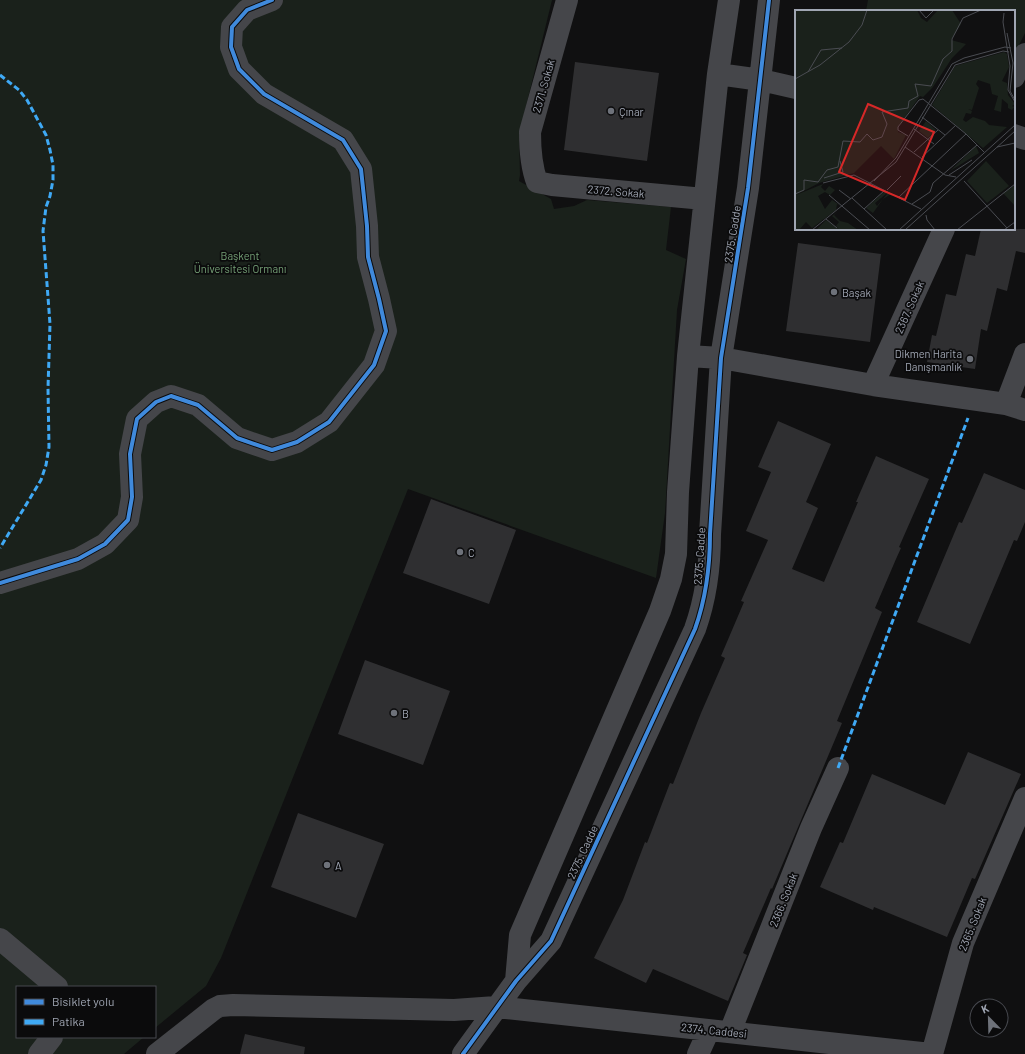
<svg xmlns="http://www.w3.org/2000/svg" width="1025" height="1054" font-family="Barlow,sans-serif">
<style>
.green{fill:#1a211b}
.building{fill:#2f2f31}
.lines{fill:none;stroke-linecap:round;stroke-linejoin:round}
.street{stroke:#45464a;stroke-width:22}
.quiet{stroke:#3fa9f5;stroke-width:3;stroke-dasharray:6 3;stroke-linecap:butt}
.cycleway-casing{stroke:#0b0b0c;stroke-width:6}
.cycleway{stroke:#408adc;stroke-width:4}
.poi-dot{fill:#6e727a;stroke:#0b0b0c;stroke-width:1.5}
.labels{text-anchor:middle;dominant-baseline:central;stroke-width:3.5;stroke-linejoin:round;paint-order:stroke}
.street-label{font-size:11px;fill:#a0a6b3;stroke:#0b0b0c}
.poi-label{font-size:11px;fill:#a0a6b3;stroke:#0b0b0c;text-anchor:start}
.park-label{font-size:11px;fill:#75a076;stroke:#0b0b0c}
.inset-road{fill:none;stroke:#4a4c52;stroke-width:1}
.view{fill:#d62828;fill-opacity:0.15;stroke:#d62828;stroke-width:2}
.inset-edge{fill:none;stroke:#a0a6b3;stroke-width:2}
</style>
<rect width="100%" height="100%" fill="#101011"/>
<path class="green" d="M 0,0 L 552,0 L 519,135 L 520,175 L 519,181 L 551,199 L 554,209 L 574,206 L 587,200 L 671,207 L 666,250 L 686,259 L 677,310 L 665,513 L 656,578 L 408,489 L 221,958 L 206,986 L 155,1028 L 155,987 L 17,987 L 17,1037 L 144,1037 L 124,1054 L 0,1054 Z
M 868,0 L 1025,0 L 1025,33 L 1014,55 L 1014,11 L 866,11 Z"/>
<path class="building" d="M 575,62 L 659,73 L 647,161 L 564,150 Z
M 981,229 L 1025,229 L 1025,253 L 1016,251 L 1007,291 L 997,288 L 987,331 L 981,329 L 975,369 L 927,362 L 932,335 L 936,336 L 946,294 L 956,296 L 966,254 L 975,256 Z
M 798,243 L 881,254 L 870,342 L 786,331 Z
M 778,421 L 831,444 L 806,502 L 818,508 L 792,569 L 824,582 L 858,502 L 856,502 L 876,456 L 929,479 L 899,547 L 901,548 L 896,559 L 875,608 L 882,612 L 837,721 L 842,723 L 772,889 L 771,888 L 743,953 L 747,955 L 728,1001 L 653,969 L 646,983 L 594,958 L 623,900 L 645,842 L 647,843 L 670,783 L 673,784 L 701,713 L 725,658 L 721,656 L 744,602 L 741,601 L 768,540 L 746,531 L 771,472 L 758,467 Z
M 984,473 L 1025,490 L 1025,522 L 1017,541 L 1014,540 L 970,644 L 917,622 L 959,522 L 962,523 Z
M 431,499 L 516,530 L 489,604 L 403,573 Z
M 365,660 L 450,691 L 423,765 L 338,734 Z
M 968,752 L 1021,774 L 975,879 L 972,878 L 947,937 L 874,907 L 873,910 L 820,887 L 840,842 L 843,843 L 872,774 L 945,805 Z
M 298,813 L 384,844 L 356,918 L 271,887 Z
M 245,1034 L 305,1047 L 304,1054 L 240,1054 Z"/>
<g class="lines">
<path class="street" d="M 567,0 L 530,132 C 530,149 531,166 537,182 L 552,185 L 704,199
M 718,74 L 761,80 L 796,88
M 1014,77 L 1025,54
M 1014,135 L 1025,139
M 688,356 L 721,358 L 873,385 L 1006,404 L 1025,410
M 873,385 L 944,229
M 1006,404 L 1025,354
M 0,583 L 78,559 L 105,544 L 128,520 L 132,497 L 130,454 L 137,419 L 156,402 L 171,396 L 198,405 L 237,438 L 272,450 L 297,442 L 329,422 L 374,365 L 386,331 L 379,299 L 368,257 L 367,226 L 361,169 L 343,140 L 264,94 L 239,69 L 231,47 L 232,27 L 247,10 L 272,0
M 0,939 L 57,987
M 516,981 L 520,935 L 660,611 L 671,579 L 676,554 L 678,492 L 688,356 L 718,74 L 729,0
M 730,1032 L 811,828 L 838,768
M 39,1054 L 52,1037
M 157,1054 L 214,1009 L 220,1006 L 233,1005 L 454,1010 L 496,1007 L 931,1054
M 463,1054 L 516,981 L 551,941 L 695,629 C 706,598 710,567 710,534 L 721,358 L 748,188 L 769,0
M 698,1054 L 709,1030
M 932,1054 L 963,943 L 1025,798"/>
<path class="quiet" d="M 0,75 L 19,90 L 27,100 L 46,135 L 50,150 L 53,165 L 53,180 L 50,196 L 46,207 L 43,231 L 50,324 L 48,388 L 49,447 L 46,465 L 41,480 L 0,548
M 838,768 L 968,418"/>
<defs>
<path id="cycleway" d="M 0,583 L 78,559 L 105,544 L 128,520 L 132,497 L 130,454 L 137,419 L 156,402 L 171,396 L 198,405 L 237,438 L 272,450 L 297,442 L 329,422 L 374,365 L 386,331 L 379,299 L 368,257 L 367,226 L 361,169 L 343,140 L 264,94 L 239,69 L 231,47 L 232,27 L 247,10 L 272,0
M 463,1054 L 516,981 L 551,941 L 695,629 C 706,598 710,567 710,534 L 721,358 L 748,188 L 769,0"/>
</defs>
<use href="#cycleway" class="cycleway-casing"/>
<use href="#cycleway" class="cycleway"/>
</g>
<g class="poi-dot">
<circle cx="611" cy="111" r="4"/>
<circle cx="834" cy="292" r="4"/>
<circle cx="970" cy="359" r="4"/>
<circle cx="460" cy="552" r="4"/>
<circle cx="394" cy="713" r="4"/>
<circle cx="327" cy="865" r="4"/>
</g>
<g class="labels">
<g class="street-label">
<text transform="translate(543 86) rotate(-74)">2371. Sokak</text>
<text transform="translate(616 191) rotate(5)">2372. Sokak</text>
<text transform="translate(732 234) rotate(-81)">2375. Cadde</text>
<text transform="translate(909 307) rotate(-66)">2367. Sokak</text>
<text transform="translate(699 556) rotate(-86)">2375. Cadde</text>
<text transform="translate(582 852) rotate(-65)">2375. Cadde</text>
<text transform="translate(783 900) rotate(-68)">2366. Sokak</text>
<text transform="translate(972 924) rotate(-68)">2365. Sokak</text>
<text transform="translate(714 1030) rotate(6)">2374. Caddesi</text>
</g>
<g class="poi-label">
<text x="619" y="111">Çınar</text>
<text x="842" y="292">Başak</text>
<text x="962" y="353" text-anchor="end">Dikmen Harita<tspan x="962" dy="13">Danışmanlık</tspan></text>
<text x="468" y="552">C</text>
<text x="402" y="713">B</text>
<text x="335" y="865">A</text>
</g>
<g class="park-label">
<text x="240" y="255">Başkent<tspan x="240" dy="13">Üniversitesi Ormanı</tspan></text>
</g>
</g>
<g transform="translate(795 10)">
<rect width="220" height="220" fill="#101011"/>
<path d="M 0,0 L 122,0 L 126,8 L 132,12 L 143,0 L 157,0 L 166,14 L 156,30 L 171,34 L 157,48 L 138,77 L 128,87 L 125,86 L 103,117 L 103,122 L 111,125 L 99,149 L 86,136 L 59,163 L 24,173 L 1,185 L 28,174 L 26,177 L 30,181 L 34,176 L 40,180 L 35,185 L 30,182 L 23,186 L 30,199 L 37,190 L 46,196 L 42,194 L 41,200 L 17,218 L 11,212 L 4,220 L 0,220 ZM 209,42 L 212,44 L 214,57 L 207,71 L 212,73 L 213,85 L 220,94 L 217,96 L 219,97 L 217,100 L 213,98 L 213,94 L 207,89 L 206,102 L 199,100 L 203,86 L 197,84 L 195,74 L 183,70 L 181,74 L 184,78 L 177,100 L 173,99 L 177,101 L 176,104 L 171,103 L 168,110 L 171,112 L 178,107 L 190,111 L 194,115 L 212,117 L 188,138 L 137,95 L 160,56 ZM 131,111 L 141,120 L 133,128 L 124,121 ZM 181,136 L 184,143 L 155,161 ZM 191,151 L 214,176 L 192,193 L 172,171 ZM 220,175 L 220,196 L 208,183 ZM 90,181 L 92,183 L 80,193 L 82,196 L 93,183 L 96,184 L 88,189 L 78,203 L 71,198 ZM 42,202 L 39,205 L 45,211 L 53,213 L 63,220 L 21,220 L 31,210 L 44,219 L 41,216 L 44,212 L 37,206 Z" fill="#1a211b"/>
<path class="inset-road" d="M 124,0 L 131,8 L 139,0M 209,3 L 208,12 L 215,56 L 213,80 L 220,92M 212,23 L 218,53 L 215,81 L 220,90M 13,62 L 26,40 L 47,38M 0,69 L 25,55 L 54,32 L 67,15 L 72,0M 127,107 L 150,125M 119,119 L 139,134M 113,126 L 103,120 L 103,117 L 124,90 L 128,89 L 171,124 L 189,142M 110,137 L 150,165 L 161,167M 202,137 L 220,133M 119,142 L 143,120M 127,147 L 161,115M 154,165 L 177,150M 29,168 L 48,162 L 45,151M 79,171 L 101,148 L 157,54 L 169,48 L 210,37 L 216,38M 169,171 L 212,218M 28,173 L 59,165 L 126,199M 44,180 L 56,189M 92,180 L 106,166M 0,184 L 9,180 L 9,170 L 23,172 L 32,160 L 43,157 L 48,131 L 65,132 L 72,124 L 78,130 L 87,127 L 92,114 L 87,102 L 113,98 L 114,91 L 123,86 L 120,74 L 136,76 L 148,49 L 157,41 L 157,29 L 168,8 L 186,0M 34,185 L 75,220M 104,187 L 171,124M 57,188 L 92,220M 117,194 L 135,182 L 138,173 L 182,135M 69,199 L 90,180M 131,205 L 132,210 L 140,220M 31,209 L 42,218M 17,220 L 101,152 L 160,55 L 208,41 L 214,42M 104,220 L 220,115M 110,220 L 220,121M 162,220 L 220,174M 209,220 L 220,212"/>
<path class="view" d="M 73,94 L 139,122 L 110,190 L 44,162 Z"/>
<rect width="220" height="220" class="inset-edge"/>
</g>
<rect x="16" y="986" width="140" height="52" fill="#0b0b0c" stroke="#47494f"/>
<rect x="24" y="999" width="20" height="6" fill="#408adc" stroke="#47494f"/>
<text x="52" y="1006" font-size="12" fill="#a0a6b3">Bisiklet yolu</text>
<rect x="24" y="1019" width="20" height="6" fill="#3fa9f5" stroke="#47494f"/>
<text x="52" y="1026" font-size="12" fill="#a0a6b3">Patika</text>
<g transform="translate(989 1018) rotate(337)"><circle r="19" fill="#0b0b0c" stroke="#47494f"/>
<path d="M0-3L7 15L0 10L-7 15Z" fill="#6e727a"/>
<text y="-6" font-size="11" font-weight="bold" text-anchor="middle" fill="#a0a6b3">K</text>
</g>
</svg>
